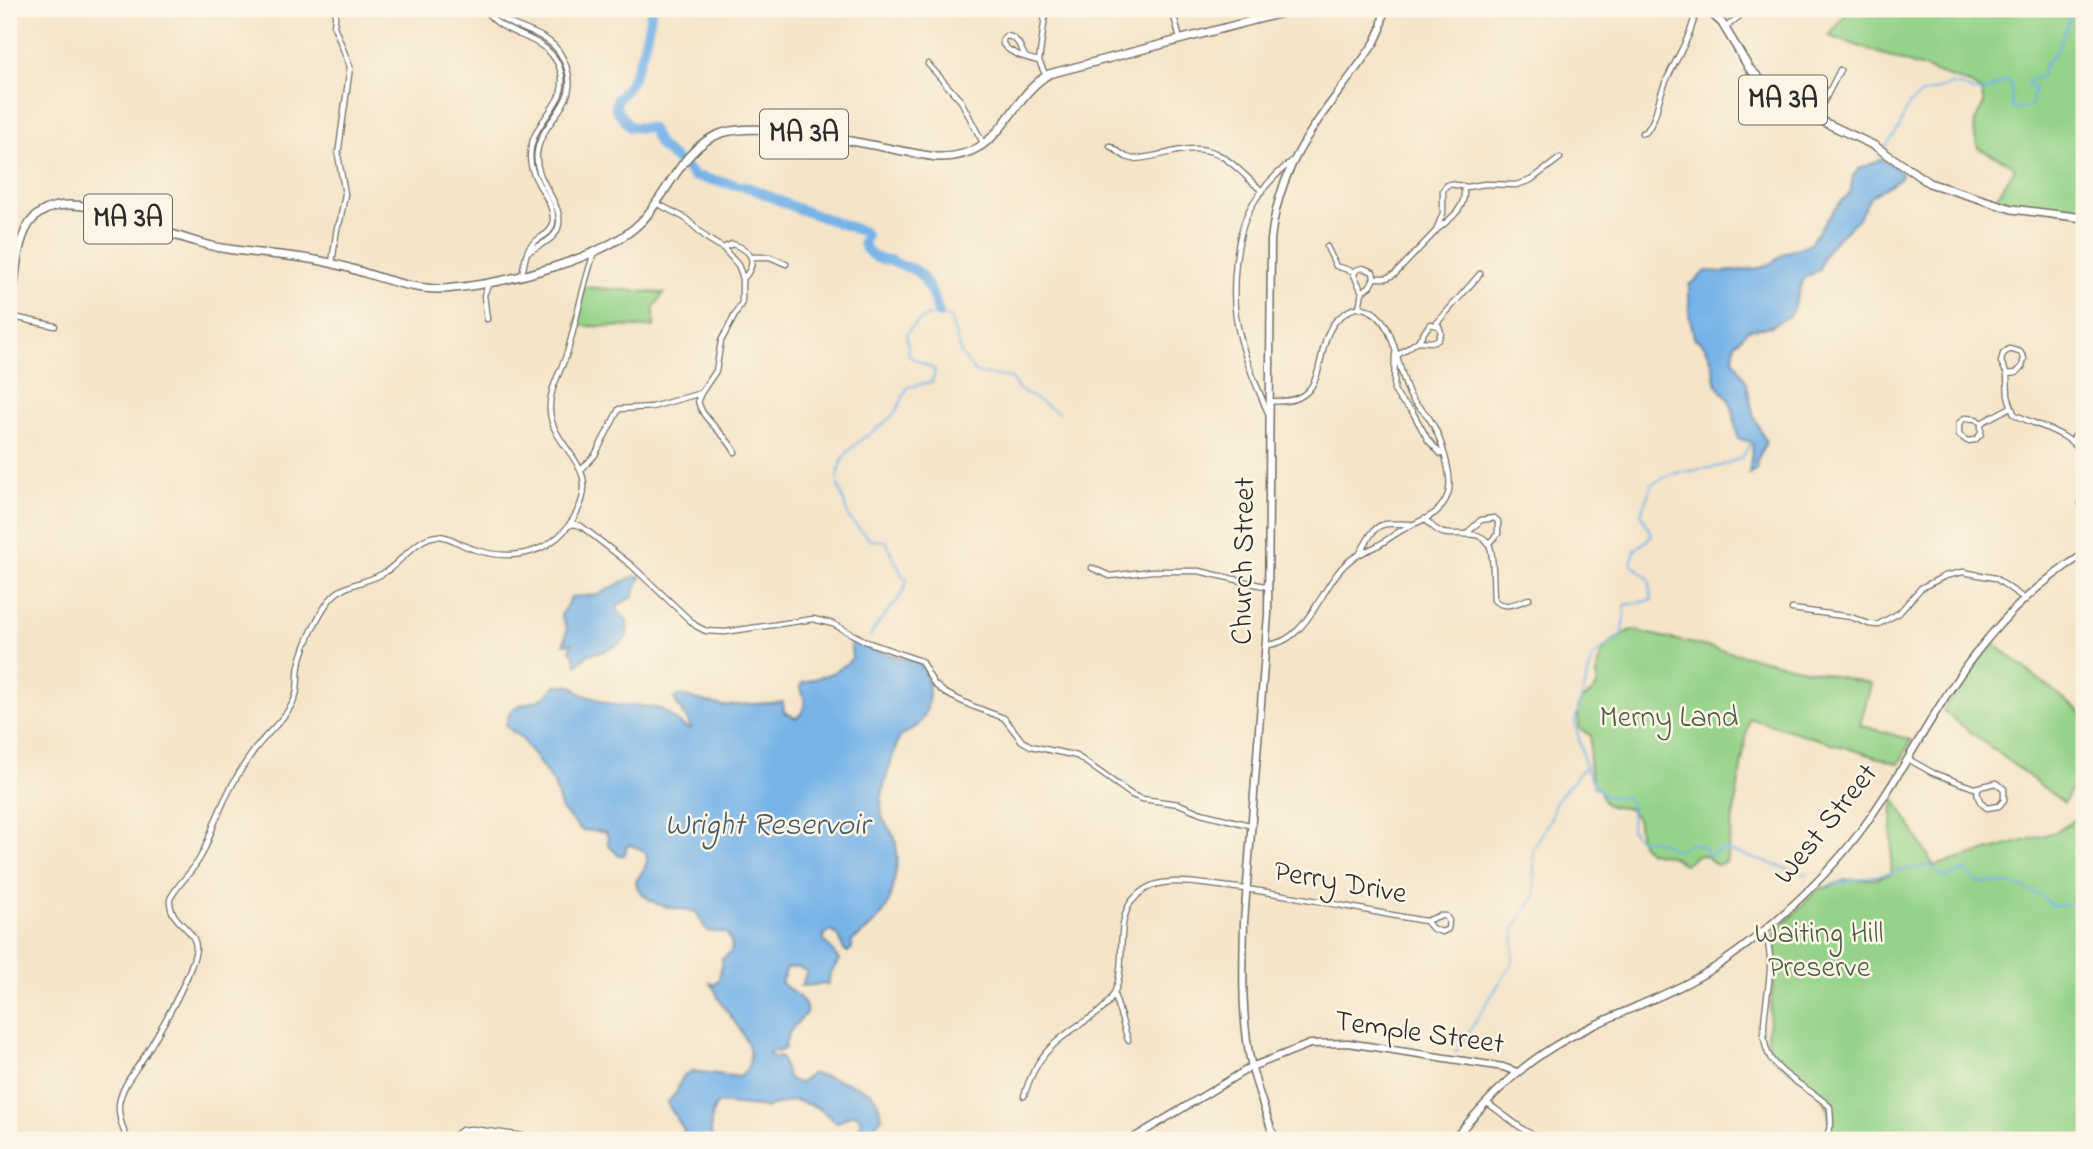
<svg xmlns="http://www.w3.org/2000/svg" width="2093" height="1149" font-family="'Indie Flower',sans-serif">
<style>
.green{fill:#94d389;stroke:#607f5a;stroke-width:2}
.water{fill:#76b3e8;stroke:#506f8a;stroke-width:2}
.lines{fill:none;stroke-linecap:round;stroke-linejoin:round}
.stream{stroke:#76b3e8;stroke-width:2}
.river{stroke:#76b3e8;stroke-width:10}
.minor-casing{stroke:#716c62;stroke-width:7}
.secondary-casing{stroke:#716c62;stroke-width:9}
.primary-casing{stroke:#716c62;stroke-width:10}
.minor{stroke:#fff;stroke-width:4.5}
.secondary{stroke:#fff;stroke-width:6}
.primary{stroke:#fff;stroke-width:7}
.labels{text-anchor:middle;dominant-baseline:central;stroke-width:5;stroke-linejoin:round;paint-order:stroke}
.shield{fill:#fcf5e5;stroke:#6a6863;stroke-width:2}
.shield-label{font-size:28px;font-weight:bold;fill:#2b2b2b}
.street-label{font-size:30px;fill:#2b2b2b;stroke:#fcf5e5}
.park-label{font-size:30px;fill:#4a5d47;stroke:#fcf5e5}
.water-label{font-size:32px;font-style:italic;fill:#455b6d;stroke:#fcf5e5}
</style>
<rect width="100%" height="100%" fill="#fcf5e5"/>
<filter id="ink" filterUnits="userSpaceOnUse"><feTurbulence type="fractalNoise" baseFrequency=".0143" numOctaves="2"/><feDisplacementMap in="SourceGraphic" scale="14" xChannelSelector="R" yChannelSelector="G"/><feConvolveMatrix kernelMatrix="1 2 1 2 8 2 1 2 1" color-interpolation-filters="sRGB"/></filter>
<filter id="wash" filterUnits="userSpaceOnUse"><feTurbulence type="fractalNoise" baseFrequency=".00686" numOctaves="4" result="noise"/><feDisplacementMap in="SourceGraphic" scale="28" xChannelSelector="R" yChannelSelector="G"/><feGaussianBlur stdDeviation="1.57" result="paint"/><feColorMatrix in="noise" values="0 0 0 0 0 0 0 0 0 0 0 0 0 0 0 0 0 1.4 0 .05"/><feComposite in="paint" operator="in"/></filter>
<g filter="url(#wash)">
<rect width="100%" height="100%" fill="#f4e4c8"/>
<path class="green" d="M 1850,9 L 2084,9 L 2084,213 L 2030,207 L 1995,199 L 2015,169 L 2011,164 L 1978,148 C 1972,128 1973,121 1984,104 L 1981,91 L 1970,84 L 1829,36 Z
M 583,287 L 664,293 L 654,307 L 654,327 L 576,326 Z
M 1632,630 L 1871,684 L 1860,725 L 1911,740 L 1899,764 L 1749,718 L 1726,862 L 1716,865 L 1706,856 L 1697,855 L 1684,864 L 1670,856 L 1650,852 L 1641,844 L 1637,819 L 1630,809 C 1612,805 1605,812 1599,789 L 1594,787 L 1589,765 L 1591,736 L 1579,728 C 1580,720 1575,708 1581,701 C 1585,696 1594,694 1597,686 C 1599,681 1596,675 1597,669 C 1601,646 1612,640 1632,630 Z
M 1992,642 L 2084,715 L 2084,769 L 2064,803 L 1943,711 Z
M 1893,796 L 1934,866 L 2056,832 L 2084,814 L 2084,1140 L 1827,1140 C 1830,1132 1830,1127 1829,1118 C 1826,1079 1794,1079 1771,1056 L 1767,1037 L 1774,979 L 1775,933 L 1819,888 L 1828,887 L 1845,880 L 1874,879 L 1891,874 Z"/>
<path class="water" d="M 1882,159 L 1896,167 L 1901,173 L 1901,178 L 1870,197 L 1859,218 L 1832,244 L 1824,255 L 1819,270 L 1803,279 L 1793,309 L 1789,316 L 1771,326 L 1748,330 L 1735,344 L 1733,358 L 1746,381 L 1754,417 L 1766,442 L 1756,463 L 1757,469 L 1749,474 L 1753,442 L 1738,439 C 1735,427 1735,412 1729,400 C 1726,394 1718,389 1716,382 C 1713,366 1711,345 1694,338 L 1689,313 L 1689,285 L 1706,271 L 1725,272 L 1760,268 L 1772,263 L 1785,253 L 1809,244 L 1837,206 L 1850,193 L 1853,176 L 1859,169 Z
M 641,576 L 633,597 L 618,605 L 618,611 L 628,621 L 627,637 L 621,643 L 602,652 L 589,654 L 577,665 L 575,657 L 570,650 L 572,643 L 564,644 L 567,629 L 561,615 L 571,597 L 598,595 L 630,578 Z
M 853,640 L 873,650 L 917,662 C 933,673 932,712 918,725 C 913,730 904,733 899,738 C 893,757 877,797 882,815 C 887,834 899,830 896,856 L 898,858 C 890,904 892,913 852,941 L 852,948 L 848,952 L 844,950 L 838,935 L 830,931 L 824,935 L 824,940 L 839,960 L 830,975 L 828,984 L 801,986 L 807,972 L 798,967 L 787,968 L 781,982 C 791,994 805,995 807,1013 C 797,1023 785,1033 785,1048 L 780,1051 L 769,1052 L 770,1056 L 781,1058 C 787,1070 783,1080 800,1083 L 811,1074 C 822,1074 869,1088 874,1096 C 879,1101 879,1111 882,1117 L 874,1127 L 873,1134 L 880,1140 L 857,1140 L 861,1122 L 858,1115 L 852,1114 L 837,1123 L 817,1107 L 794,1100 L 766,1108 L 718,1103 C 710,1112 709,1129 713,1140 L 682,1140 L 684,1130 L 667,1103 L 676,1093 L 683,1076 L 693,1071 L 740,1077 C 765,1055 737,1026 724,1007 C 718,999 716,989 709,982 L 714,985 L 719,979 L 722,959 L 731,952 C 733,945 731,939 726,933 L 707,931 L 696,912 C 676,906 663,911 645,896 C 639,890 637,889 636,881 C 648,865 656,852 630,845 L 626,847 L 625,855 L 619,856 L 608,845 L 608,837 L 605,832 L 581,830 L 562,810 L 554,784 L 522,739 L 506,726 C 510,698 525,708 544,697 C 548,695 552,689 556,685 L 573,686 L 581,694 L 614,705 L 635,705 L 661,709 L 686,728 L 691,729 C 689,717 678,710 674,698 L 680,695 L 723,706 L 783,702 L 784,712 L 796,718 C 807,711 806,699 800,688 L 802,683 L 832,673 L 849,662 L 852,657 L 850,641 Z"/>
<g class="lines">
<path class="stream" d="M 1885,148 L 1899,128 L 1909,104 L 1922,94 L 1951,85 L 1965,87 L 1973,92 L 1986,91 L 2007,80 L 2011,85 L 2012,108 L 2023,109 L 2031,106 L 2035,87 L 2028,85 L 2028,81 L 2041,77 L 2046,63 L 2057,50 L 2071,15 L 2071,9
M 1753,440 L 1742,457 L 1721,466 L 1671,474 L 1652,484 L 1641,513 L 1652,536 L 1635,550 L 1631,564 L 1649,579 L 1652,600 L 1625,605 L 1623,634 L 1593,657 L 1575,722 L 1585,767 L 1596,788 L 1607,797 L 1627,797 L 1632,807 L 1631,830 L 1639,839 L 1659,841 L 1677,851 L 1689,843 L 1702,846 L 1709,855 L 1723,849 L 1808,875
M 837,480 C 840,444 870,438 892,416 C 899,409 903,396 908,387 L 932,382 L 935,370 L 909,356 L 906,334 C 918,318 931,311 950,318 L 961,354 L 976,373 L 1011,378 L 1018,389 L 1059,413
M 838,484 L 849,518 L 870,540 L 887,541 C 889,554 898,563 902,576 L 907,578 C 905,602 878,616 870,637
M 1829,885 L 1930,865 L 1945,878 L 1966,870 L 1977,883 C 2002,880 2035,886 2052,906 L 2076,905 L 2084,917
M 1455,1053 L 1513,962 L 1514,929 L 1535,897 L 1533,850 L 1551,817 L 1555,802 L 1585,767"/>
<path class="river" d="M 652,9 C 647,36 638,81 617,99 L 616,109 L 630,127 L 651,128 L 659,145 L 676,160
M 685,166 L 693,176 L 751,188 L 796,208 L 864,232 L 866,235 L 863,243 C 868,255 880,262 892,260 C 900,267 904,266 913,269 C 926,274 935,302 939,314"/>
</g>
</g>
<g filter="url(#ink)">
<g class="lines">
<defs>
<path id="minor" d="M 485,9 C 501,37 541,33 557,62 C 575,97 542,112 533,140 C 520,177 555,195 553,221 C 552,237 536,236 529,248 C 525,255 524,266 522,274
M 490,9 C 509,31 546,28 561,55 C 588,103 542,115 537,153 C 533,181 566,205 558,228 C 554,241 539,244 530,251
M 1046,9 L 1039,61 L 1046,76
M 1172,9 L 1180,39
M 1725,28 L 1748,9
M 1025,56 C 1020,47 1018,37 1006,36 L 1003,39 L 1003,44 C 1010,54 1027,58 1039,61
M 928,64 L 961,101 L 983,143
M 1816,117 L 1840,70
M 1642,133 L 1646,132 C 1656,120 1657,105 1662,91 C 1672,63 1692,39 1696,9
M 1110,146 L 1126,157 L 1133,159 C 1148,158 1163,154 1177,151 C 1220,142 1232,165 1262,191
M 656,203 L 685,218 L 708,239 L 723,248 L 738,265 L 742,275 L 742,302 L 721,341 L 716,371 L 701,393
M 1439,228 C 1453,217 1468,206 1463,186
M 1327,247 L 1336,266 L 1355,272
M 723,248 L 732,244 C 753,250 758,263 743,279
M 751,257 L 770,257 L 786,264
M 332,263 L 337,228 L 340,221 L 345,194 L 338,155 L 350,67 L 334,26 L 336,9
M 1374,278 L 1387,278 L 1395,274 L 1436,231 L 1443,213 L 1443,190 L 1446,186 L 1450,184 L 1467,187 L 1485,184 L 1516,185 L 1531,180 L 1560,158
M 1359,308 L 1362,292 L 1370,286 L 1374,278 L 1373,272 L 1363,268 L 1356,270 L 1354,275 L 1362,292
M 9,316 L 55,326
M 487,319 L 484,295 L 489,283
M 1430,324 L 1439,326 L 1441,333 L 1438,340 L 1431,342 L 1418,341 Z
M 1436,324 L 1480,274
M 1395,354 L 1394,390 L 1400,400 L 1412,411 L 1428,440 L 1441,454
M 1398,355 L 1418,341
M 2007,374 L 2016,373 L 2022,367 L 2024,358 L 2020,352 L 2009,349 L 2003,354 L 2001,362 L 2007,374 L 2008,396 L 2014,414 C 2037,427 2073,432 2084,458
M 1269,415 C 1256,385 1243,355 1237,323 C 1231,291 1235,234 1252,205 C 1262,188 1276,174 1292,161
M 1981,423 L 1976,419 L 1965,418 L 1959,423 L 1959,435 L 1967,441 L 1975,440 L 1981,434 L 1981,423 L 2011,407
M 2072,440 L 2084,424
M 581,470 L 595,455 L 619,409 L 652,407 L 701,393 L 698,400 C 701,420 726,433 735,452
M 2084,484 L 2081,503 L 2084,520
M 1426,520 C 1431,525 1436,531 1443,533 C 1459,537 1486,527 1491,550 C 1494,567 1493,584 1494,600 C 1505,610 1517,603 1529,599
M 568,526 L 574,524 L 581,526 L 631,565 L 696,626 L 706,631 L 725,632 L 813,619 L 833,624 L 867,642 L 921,661 L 934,684 L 945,693 L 972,706 L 1004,718 L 1022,741 L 1031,746 L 1077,756 L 1132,795 L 1142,799 L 1179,804 L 1201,813 L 1253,826
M 1466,534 L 1481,520 L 1494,518 L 1498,521 L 1498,534 L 1488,544
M 1360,553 C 1378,522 1375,523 1410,524
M 1092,568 L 1110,576 L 1152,571 L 1199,571 L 1268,587
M 1792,609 L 1851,617 L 1869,624 L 1877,625 L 1899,613 L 1921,588 L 1945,576 L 1963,572 L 1995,578 L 2025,599
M 1266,645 C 1309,643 1320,585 1349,561 C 1357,554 1367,551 1377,546 C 1386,541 1394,534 1404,529 C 1423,518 1439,518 1448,494 C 1454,477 1440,434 1429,418 C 1425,411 1416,406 1412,399 C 1396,375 1398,316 1363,308 C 1356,307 1349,310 1344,314 C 1306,338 1339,407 1270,401
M 1908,759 L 1933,773 L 1974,788 L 1997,783 L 2004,789 L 2004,800 L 1999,806 L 1987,808 C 1980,803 1976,797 1978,789
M 1439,916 L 1446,916 L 1449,921 L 1448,929 L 1442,932 L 1433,929 L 1426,921 Z
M 1763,930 C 1784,971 1750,1026 1771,1059 C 1785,1079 1813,1090 1830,1107 L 1831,1125 L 1825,1140
M 1114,994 L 1128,1040
M 1024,1096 C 1035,1059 1050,1044 1082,1023 C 1092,1017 1103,1011 1110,1000 C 1130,971 1113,929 1131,902 C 1139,892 1149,885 1162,883 C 1181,880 1202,884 1221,886 C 1290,893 1357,910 1426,921
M 1486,1102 L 1524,1130 L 1542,1140
M 127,1140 C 123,1128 118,1117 119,1104 C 122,1084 138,1068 147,1052 C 162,1027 188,981 195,954 C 202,929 168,925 170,899 C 178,883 193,872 201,856 C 208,844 211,830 217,817 C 226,795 239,771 253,752 C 265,734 287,718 295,698 C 299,688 297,676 299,666 C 304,646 321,604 338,592 C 351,583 368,582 382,574 C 401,564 415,537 438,536 C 451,536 461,546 473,549 C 515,563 556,553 577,512 C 602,464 553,451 550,411 C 548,390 562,370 568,350 C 577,318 583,285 594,253
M 450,1140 L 462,1130 L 472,1129 L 524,1136"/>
<path id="secondary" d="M 1130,1140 L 1251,1067 L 1310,1044 L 1348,1043 L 1503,1067 L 1517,1072
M 1275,1140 C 1267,1116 1258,1092 1252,1068 C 1241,1021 1243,970 1244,922 L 1268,614 L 1271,240 C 1280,153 1329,110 1375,42 L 1381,29 L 1384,9
M 1453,1140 C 1483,1105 1512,1072 1553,1047 C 1597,1020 1646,1005 1691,981 C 1728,962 1762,934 1793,905 C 1820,880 1846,852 1867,822 C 1910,762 1941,693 1989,637 C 2016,604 2049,576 2084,554"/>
<path id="primary" d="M 1707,9 L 1722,23 L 1749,68 L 1777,96 L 1807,114 L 1875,146 L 1929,183 L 2012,209 L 2084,218
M 9,317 C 21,264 7,192 90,207 C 133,219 173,237 216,247 C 252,254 290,254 326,262 C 368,271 411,294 454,288 C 508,282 603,260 641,222 C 668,195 682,146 722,133 C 770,119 883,149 936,157 C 1004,159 1005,101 1049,74 L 1297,9"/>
</defs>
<use href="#minor" class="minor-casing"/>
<use href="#secondary" class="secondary-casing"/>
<use href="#primary" class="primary-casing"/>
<use href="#minor" class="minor"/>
<use href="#secondary" class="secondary"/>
<use href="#primary" class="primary"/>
</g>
</g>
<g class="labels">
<g class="shield">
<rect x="1739" y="75.5" width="88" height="49" rx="5"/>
<rect x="760" y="109.5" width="88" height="49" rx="5"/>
<rect x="84" y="194.5" width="88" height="49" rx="5"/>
</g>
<g class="shield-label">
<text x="1783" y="100">MA 3A</text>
<text x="804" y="134">MA 3A</text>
<text x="128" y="219">MA 3A</text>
</g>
<g class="street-label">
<text transform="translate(1245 561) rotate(-89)">Church Street</text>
<text transform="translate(1827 825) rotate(-51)">West Street</text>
<text transform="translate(1340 884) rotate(10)">Perry Drive</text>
<text transform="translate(1419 1034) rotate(8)">Temple Street</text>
</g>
<g class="park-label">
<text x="1669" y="719">Merny Land</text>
<text x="1819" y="935">Waiting Hill<tspan x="1819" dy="34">Preserve</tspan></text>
</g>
<g class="water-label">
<text x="767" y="826">Wright Reservoir</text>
</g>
</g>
<rect width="2093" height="1149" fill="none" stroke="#fcf5e5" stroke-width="35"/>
</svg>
